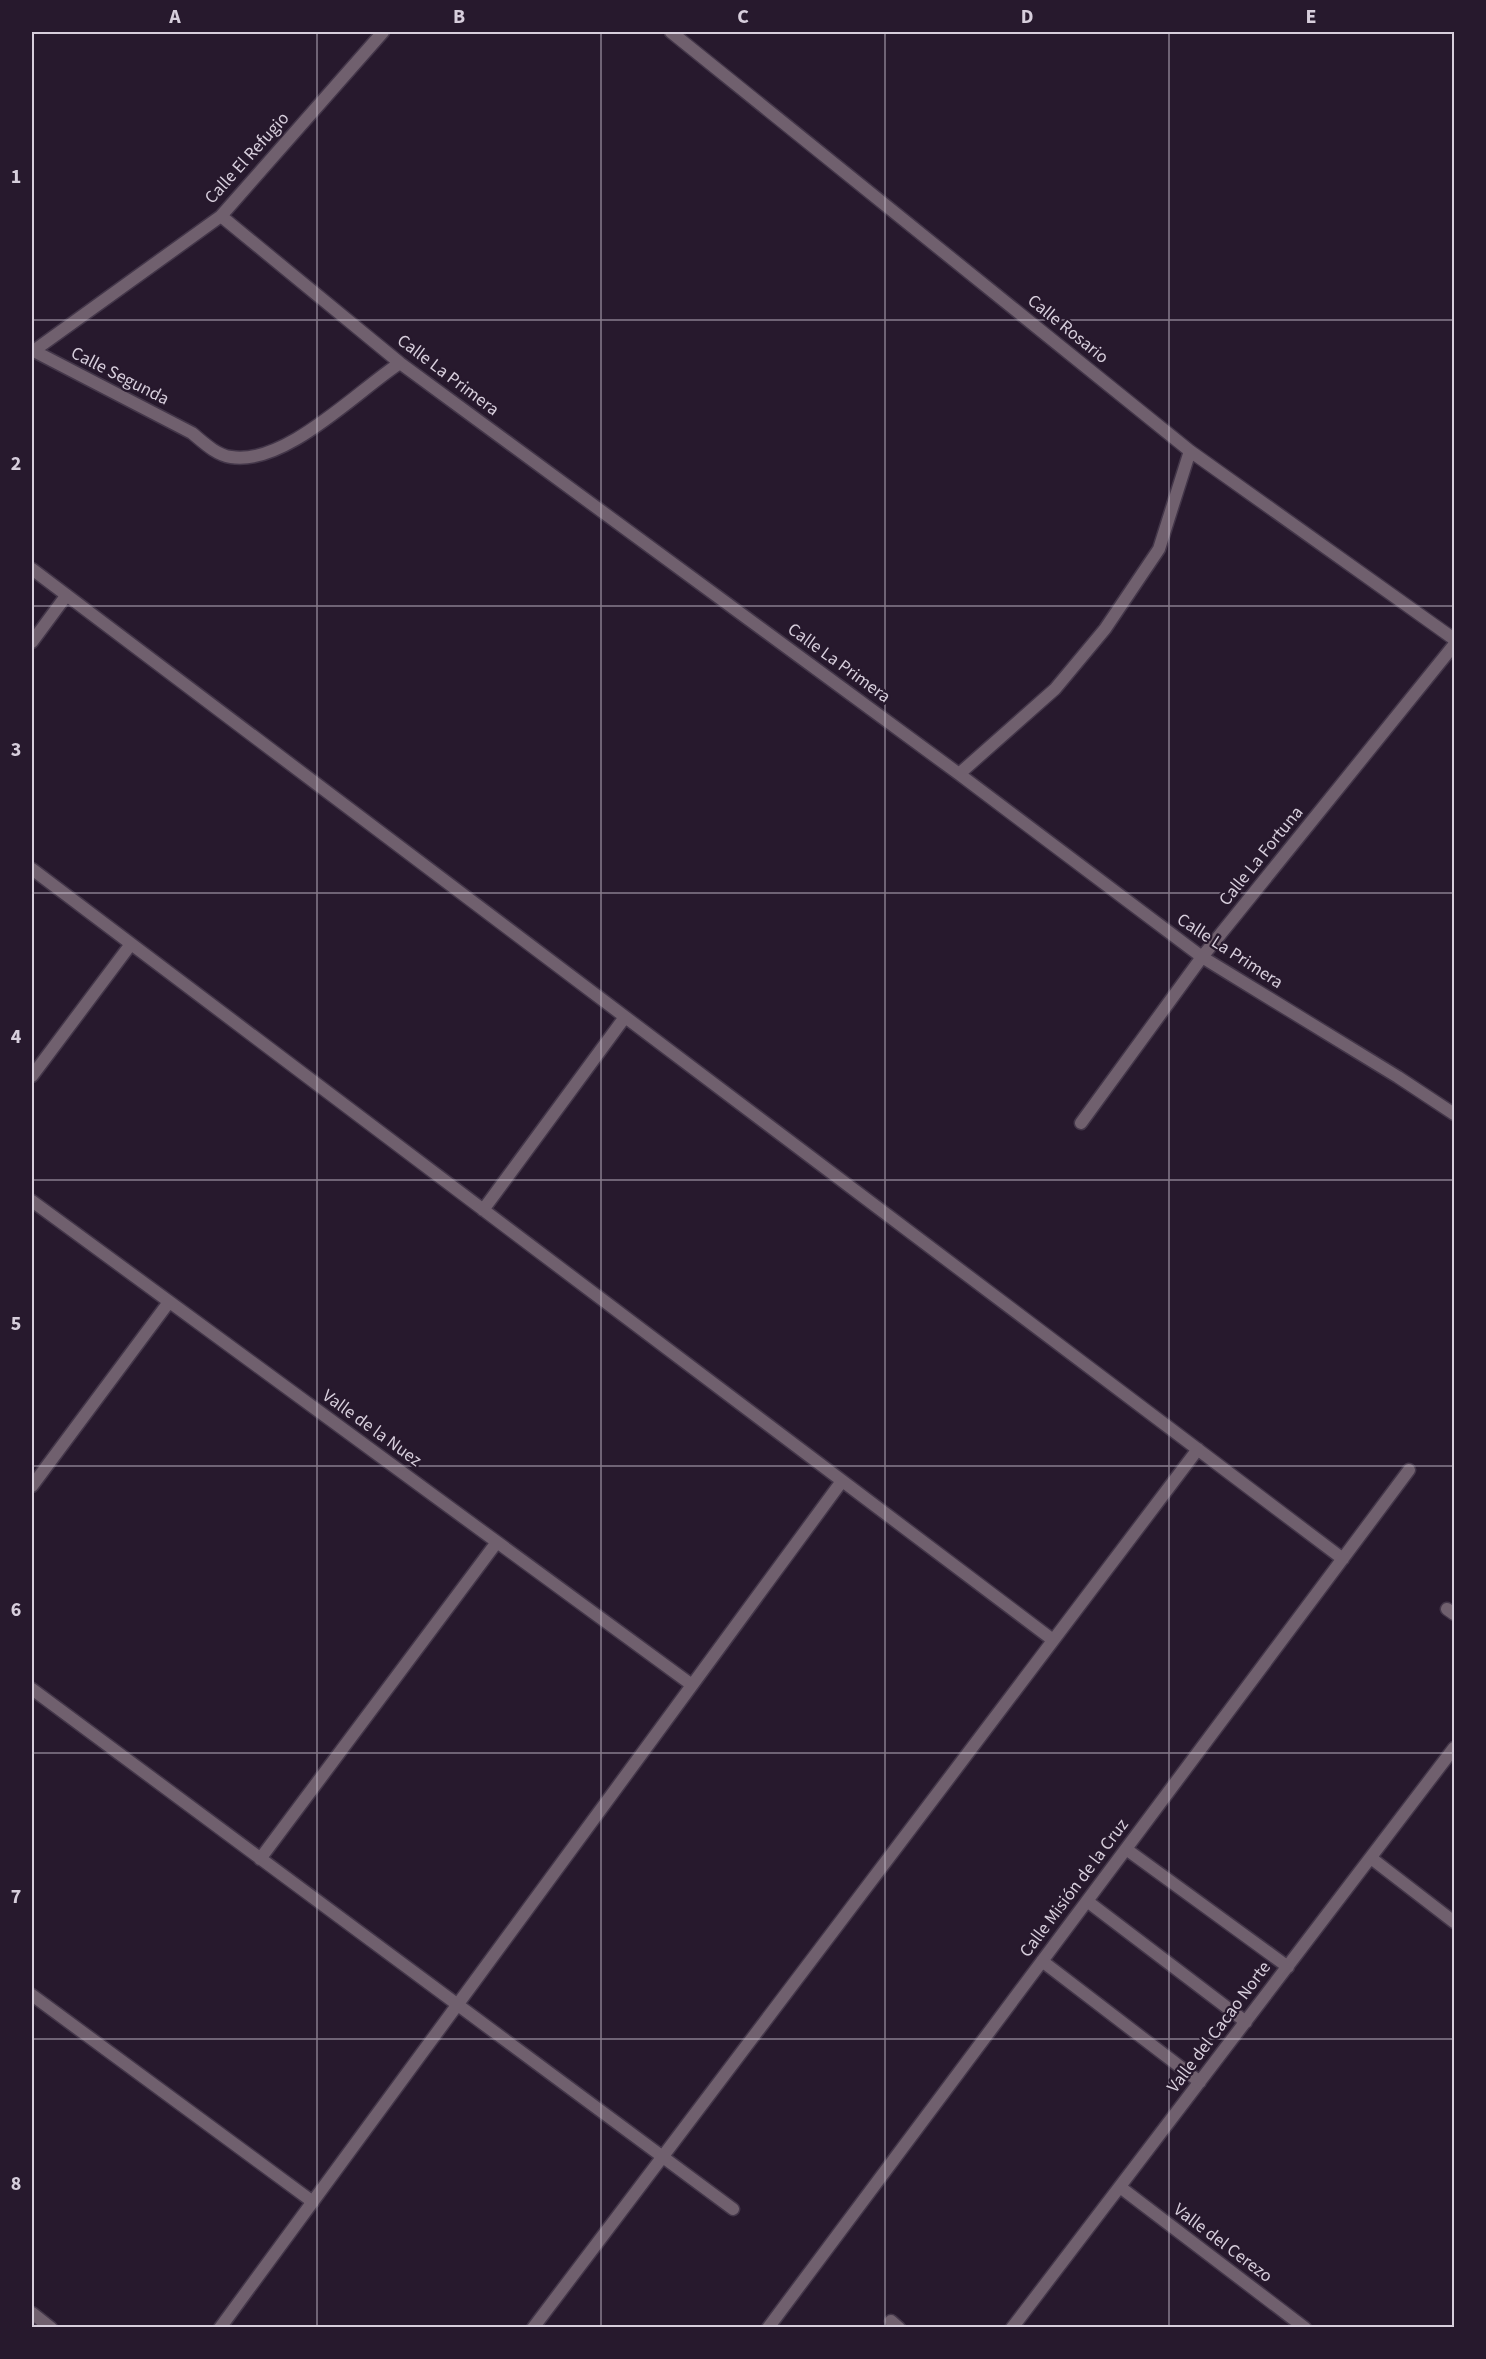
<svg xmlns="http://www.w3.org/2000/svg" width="1486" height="2359" font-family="'Source Sans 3',sans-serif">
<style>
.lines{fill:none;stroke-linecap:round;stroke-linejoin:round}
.street-casing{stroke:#433649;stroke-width:15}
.street{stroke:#70606e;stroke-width:12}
.grid{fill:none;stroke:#d7cedc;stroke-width:1.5;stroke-opacity:0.55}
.labels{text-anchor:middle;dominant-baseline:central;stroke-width:4.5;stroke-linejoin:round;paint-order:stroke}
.street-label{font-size:18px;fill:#d7cedc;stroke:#27192d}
.neatline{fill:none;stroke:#d7cedc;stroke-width:2}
.grid-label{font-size:20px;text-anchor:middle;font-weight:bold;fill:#d7cedc}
</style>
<rect width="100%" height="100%" fill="#27192d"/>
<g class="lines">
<defs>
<path id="street" d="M 671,32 L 1190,451 L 1454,639
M 221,216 L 400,363 L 959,774 L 1202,957 L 1398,1077 L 1454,1114
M 32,350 L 192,433 C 203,442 216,455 231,457 C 285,466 357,391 400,363
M 32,352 L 221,216 L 383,32
M 32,569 L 1343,1559
M 32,642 L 66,596
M 959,774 L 1055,689 L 1105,629 L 1159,549 L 1190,451
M 32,869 L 1053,1640
M 32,1076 L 131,944
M 1081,1123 L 1202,957 L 1454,645
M 32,1201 L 692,1685
M 483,1210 L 625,1017
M 32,1486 L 169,1302
M 1447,1609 L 1454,1614
M 32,1689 L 733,2209
M 1126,1849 L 1288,1967
M 1371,1858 L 1454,1922
M 260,1859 L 497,1542
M 1087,1901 L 1246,2022
M 1042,1961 L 1200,2082
M 32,1995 L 313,2202
M 1120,2187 L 1305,2328
M 32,2313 L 51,2328
M 891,2321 L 899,2328
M 220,2328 L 842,1481
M 533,2328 L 1198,1449
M 768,2328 L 1409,1470
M 1012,2328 L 1454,1748"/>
</defs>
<use href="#street" class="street-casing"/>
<use href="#street" class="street"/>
</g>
<path class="grid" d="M 317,32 L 317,2328M 601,32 L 601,2328M 885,32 L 885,2328M 1169,32 L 1169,2328M 32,320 L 1454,320M 32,606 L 1454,606M 32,893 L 1454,893M 32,1180 L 1454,1180M 32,1466 L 1454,1466M 32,1753 L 1454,1753M 32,2039 L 1454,2039"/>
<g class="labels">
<g class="street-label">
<text transform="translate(247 158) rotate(-48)">Calle El Refugio</text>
<text transform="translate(1068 329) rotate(39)">Calle Rosario</text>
<text transform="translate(448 375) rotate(37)">Calle La Primera</text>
<text transform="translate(120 376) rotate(27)">Calle Segunda</text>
<text transform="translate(839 663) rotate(36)">Calle La Primera</text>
<text transform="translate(1261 856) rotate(-51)">Calle La Fortuna</text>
<text transform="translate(1230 951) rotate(33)">Calle La Primera</text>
<text transform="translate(372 1428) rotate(36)">Valle de la Nuez</text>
<text transform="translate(1074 1888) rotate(-53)">Calle Misión de la Cruz</text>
<text transform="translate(1219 2027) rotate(-53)">Valle del Cacao Norte</text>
<text transform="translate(1223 2243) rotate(37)">Valle del Cerezo</text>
</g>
</g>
<rect width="1486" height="2359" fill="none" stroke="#27192d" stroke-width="66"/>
<rect x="33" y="33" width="1420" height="2293" class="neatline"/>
<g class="grid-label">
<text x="175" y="23">A</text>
<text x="459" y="23">B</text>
<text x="743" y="23">C</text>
<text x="1027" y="23">D</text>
<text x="1311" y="23">E</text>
<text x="16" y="183">1</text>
<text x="16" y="470">2</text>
<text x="16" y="756">3</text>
<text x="16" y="1043">4</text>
<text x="16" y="1330">5</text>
<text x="16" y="1616">6</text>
<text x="16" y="1903">7</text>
<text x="16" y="2190">8</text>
</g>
</svg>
